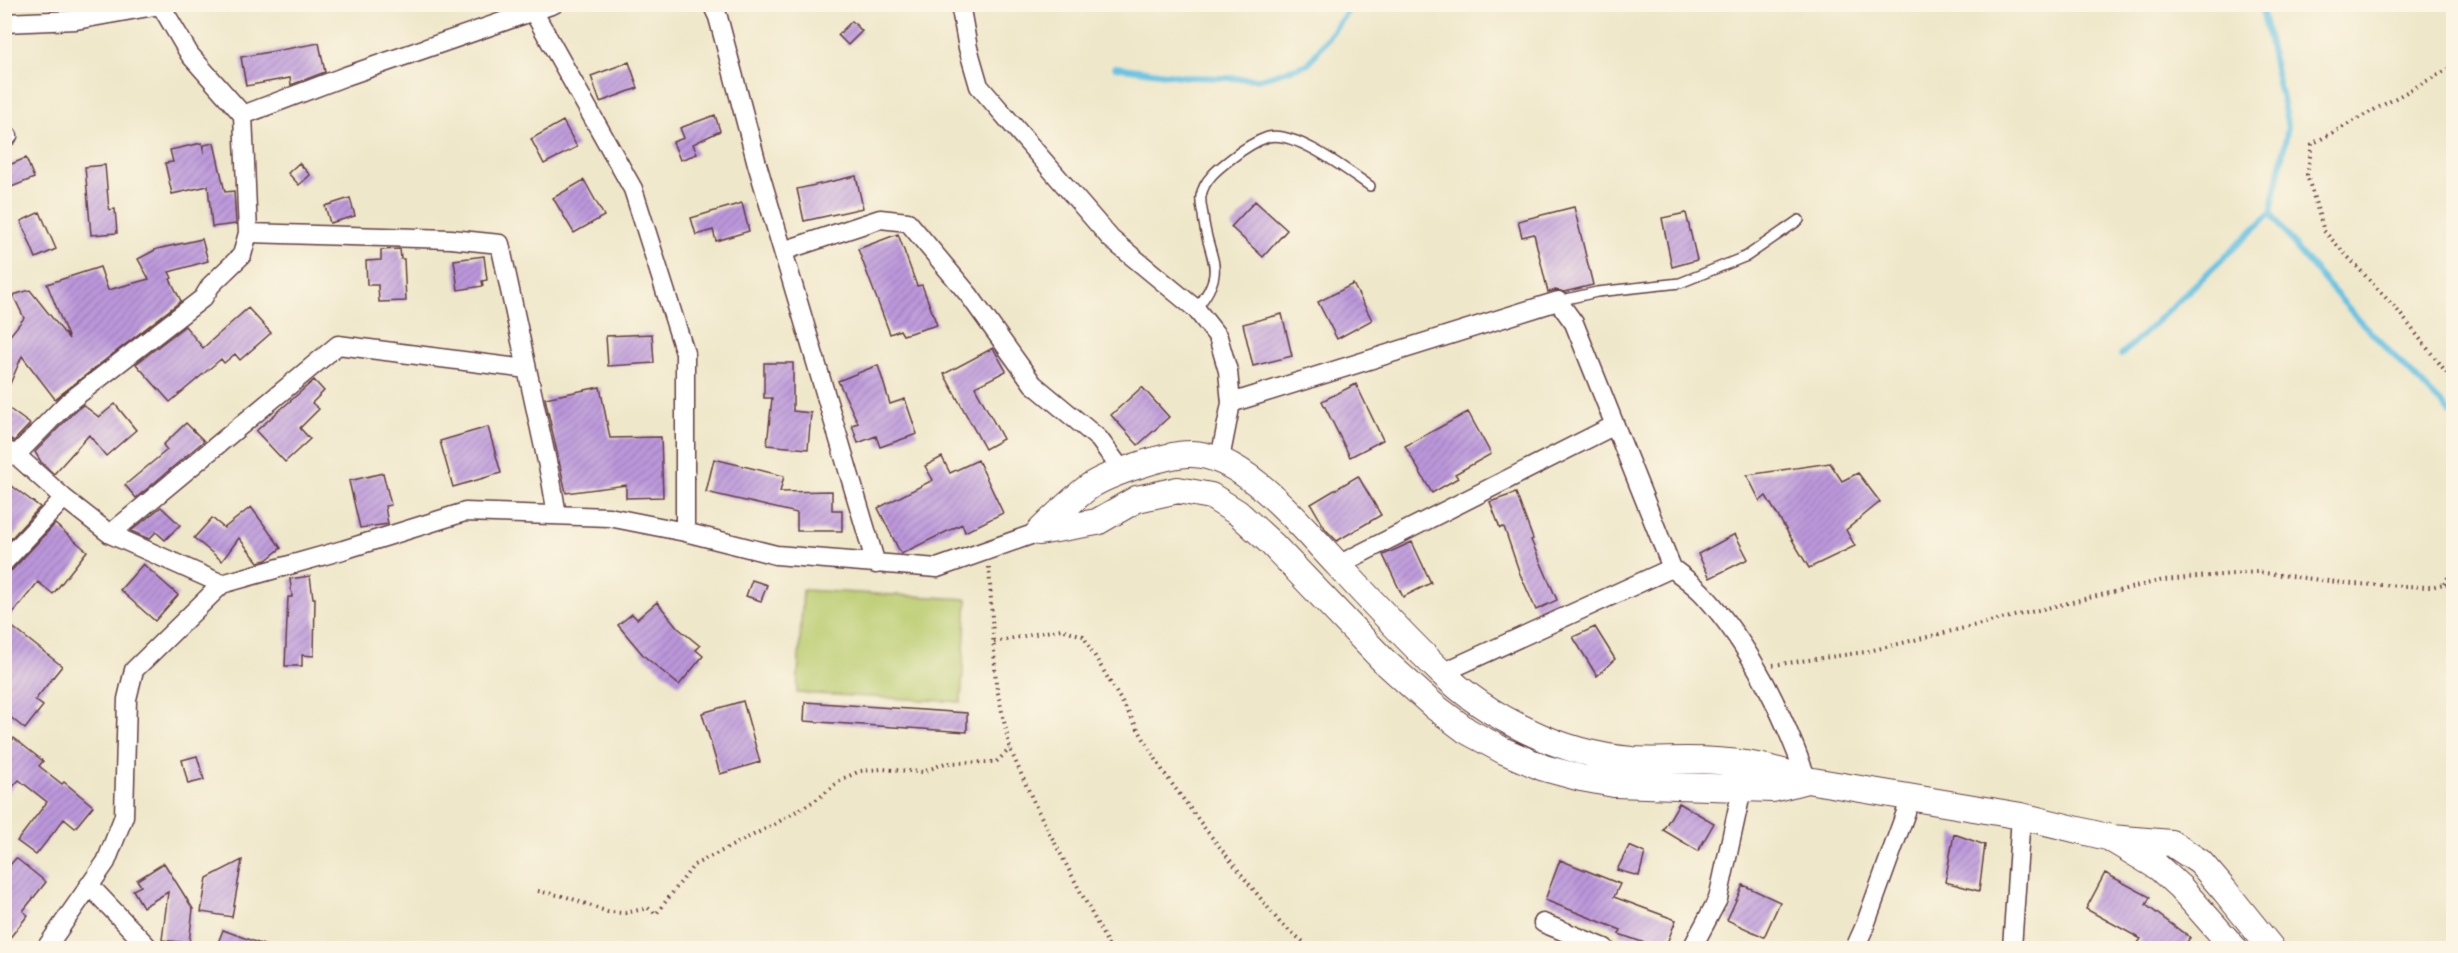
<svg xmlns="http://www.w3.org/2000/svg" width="2458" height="953" font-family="Sriracha,sans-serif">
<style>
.garden{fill:#bacc6f;stroke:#82764d;stroke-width:1.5}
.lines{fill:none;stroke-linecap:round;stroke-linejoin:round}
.stream{stroke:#66c2e4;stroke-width:6}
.building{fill:url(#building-hatch)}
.lane-casing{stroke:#633d43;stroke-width:12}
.street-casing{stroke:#633d43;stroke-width:21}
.secondary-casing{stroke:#633d43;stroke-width:28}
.path{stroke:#633d43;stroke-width:4;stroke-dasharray:1.5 4.5;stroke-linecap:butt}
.lane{stroke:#fff;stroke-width:9}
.street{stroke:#fff;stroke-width:18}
.secondary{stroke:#fff;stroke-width:26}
</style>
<defs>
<pattern id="building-hatch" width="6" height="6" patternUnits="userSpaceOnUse" patternTransform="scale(1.5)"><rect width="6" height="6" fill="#bc98dc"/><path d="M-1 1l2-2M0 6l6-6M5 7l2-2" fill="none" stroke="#9b7bb3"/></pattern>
</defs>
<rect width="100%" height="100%" fill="#fcf5e5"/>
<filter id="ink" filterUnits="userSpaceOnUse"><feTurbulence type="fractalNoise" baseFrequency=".0167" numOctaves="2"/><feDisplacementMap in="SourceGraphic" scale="12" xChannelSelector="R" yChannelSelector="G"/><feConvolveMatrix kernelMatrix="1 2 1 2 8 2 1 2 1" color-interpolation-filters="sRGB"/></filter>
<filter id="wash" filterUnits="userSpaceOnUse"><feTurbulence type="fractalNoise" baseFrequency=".008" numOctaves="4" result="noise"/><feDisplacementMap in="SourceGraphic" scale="24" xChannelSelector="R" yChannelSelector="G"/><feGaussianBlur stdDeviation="1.35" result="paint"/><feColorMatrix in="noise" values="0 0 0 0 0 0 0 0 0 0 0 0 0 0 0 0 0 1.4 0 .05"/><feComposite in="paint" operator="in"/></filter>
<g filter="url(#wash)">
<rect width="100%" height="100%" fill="#efe7c9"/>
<path class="garden" d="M 803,590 L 967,599 L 961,702 L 797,693 Z"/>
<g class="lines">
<path class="stream" d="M 1115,67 L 1188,77 L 1260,79 L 1308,64 L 1353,4
M 2271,213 L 2300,253 L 2359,320 L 2454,417
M 2121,355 L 2271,213 L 2288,127 L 2261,4"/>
</g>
<g id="blocks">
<path class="building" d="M 852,21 L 862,31 L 848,45 L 838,35 Z
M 319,43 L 325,72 L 291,85 L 290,78 L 246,86 L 241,57 Z
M 629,62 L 638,88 L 600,102 L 591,76 Z
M 715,115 L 720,131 L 693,144 L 697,154 L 680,160 L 673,142 L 684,138 L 680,128 Z
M 563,121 L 577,147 L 544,164 L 531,139 Z
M 202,143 L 204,153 L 204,145 L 214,143 L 225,192 L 234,191 L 236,224 L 212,227 L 208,186 L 172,194 L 165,163 L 173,162 L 170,150 Z
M 26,158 L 34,178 L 4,190 L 4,173 L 11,170 L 9,165 Z
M 299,163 L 310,175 L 299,185 L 288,173 Z
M 105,165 L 109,210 L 115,209 L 117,233 L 91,235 L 85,167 Z
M 856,176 L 863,208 L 804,221 L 797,189 Z
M 584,180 L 604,216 L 574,233 L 553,198 Z
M 350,198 L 355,216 L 330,223 L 325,206 Z
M 1255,201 L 1287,230 L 1263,257 L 1231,227 Z
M 742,203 L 749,231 L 716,241 L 713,230 L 696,235 L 691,218 Z
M 1574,207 L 1593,285 L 1564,292 L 1555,290 L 1548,292 L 1534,234 L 1522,237 L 1518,221 Z
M 40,212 L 56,249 L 36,258 L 21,221 Z
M 1686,213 L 1697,260 L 1672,267 L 1662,218 Z
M 898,234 L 917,286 L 922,285 L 937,325 L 903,335 L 900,330 L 890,334 L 858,249 Z
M 202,239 L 208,261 L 169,272 L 172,278 L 170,279 L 181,301 L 55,399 L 22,356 L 4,398 L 4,343 L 24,318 L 13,295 L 30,290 L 69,339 L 47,284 L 100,267 L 108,290 L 149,279 L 138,259 L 157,249 Z
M 400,249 L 401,259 L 404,259 L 406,301 L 379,302 L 378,285 L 367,285 L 366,261 L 381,260 L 381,250 Z
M 484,256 L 487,280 L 482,281 L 483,286 L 458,290 L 454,260 Z
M 1353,284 L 1372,320 L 1337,339 L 1318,302 Z
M 248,308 L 271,333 L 240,360 L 235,354 L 224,363 L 221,359 L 170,402 L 136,364 L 185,326 L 203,348 Z
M 1282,314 L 1292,356 L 1253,366 L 1243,324 Z
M 652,334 L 654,363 L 608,366 L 606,336 Z
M 993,348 L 1006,371 L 975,387 L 1003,439 L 985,449 L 944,374 Z
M 764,363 L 793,363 L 793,411 L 811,413 L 808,449 L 767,445 L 772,398 L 764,398 Z
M 878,365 L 890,404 L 905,399 L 917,434 L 880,447 L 876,436 L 858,443 L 852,425 L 858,423 L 838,381 Z
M 314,380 L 324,391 L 312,403 L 319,409 L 300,428 L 310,439 L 285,462 L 256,431 Z
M 1356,384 L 1383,440 L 1350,457 L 1322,401 Z
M 600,387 L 610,438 L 661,437 L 663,497 L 626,498 L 626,485 L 566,493 L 545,398 Z
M 1142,387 L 1169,417 L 1138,445 L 1111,415 Z
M 115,404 L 136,430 L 106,456 L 89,435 L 54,474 L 41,462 L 35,452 L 74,412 L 83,405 L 99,417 Z
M 4,405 L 30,424 L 14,441 L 4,435 Z
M 1468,412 L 1491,454 L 1455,474 L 1458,478 L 1432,493 L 1405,446 Z
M 186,423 L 204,441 L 136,498 L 125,485 L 167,450 L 163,445 Z
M 488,427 L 501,473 L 453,487 L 440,441 Z
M 942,457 L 950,473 L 978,460 L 1003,513 L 965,532 L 962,524 L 901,554 L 878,508 L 933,480 L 925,466 Z
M 714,459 L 784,476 L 780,492 L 832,491 L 832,510 L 842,510 L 842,531 L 797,531 L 797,513 L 706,492 Z
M 1830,463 L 1842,481 L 1858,473 L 1880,502 L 1846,530 L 1855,546 L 1809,568 L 1766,496 L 1760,501 L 1747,475 Z
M 383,473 L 391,505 L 385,506 L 388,524 L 360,528 L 349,481 Z
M 1358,476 L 1381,515 L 1337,541 L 1326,530 L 1311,504 Z
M 4,480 L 40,507 L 5,545 L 4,545 Z
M 1516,493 L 1533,539 L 1531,540 L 1557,600 L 1536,610 L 1520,574 L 1504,527 L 1500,528 L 1490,502 Z
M 161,507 L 180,525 L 165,540 L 156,532 L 149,539 L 131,531 Z
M 251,507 L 281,548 L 266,560 L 258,562 L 239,538 L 222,561 L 194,538 L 212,518 L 224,528 Z
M 55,524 L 87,551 L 53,594 L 38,582 L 6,622 L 62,666 L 35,700 L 43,706 L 25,729 L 4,712 L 4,573 L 12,570 Z
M 1735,534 L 1748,559 L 1710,578 L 1698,554 Z
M 1412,542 L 1431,583 L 1403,597 L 1383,555 Z
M 143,564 L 178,595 L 155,621 L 120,590 Z
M 310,576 L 313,598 L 315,598 L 314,656 L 302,655 L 302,666 L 285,666 L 288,597 L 292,597 L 290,579 Z
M 752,580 L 767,585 L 761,601 L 746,596 Z
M 657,602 L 678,628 L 700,646 L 696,650 L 703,656 L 679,685 L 644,656 L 618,625 L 632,614 L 637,619 Z
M 1595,627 L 1615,659 L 1597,676 L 1573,637 Z
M 743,701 L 760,762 L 720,774 L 702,713 Z
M 805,702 L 967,713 L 967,732 L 804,721 Z
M 14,738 L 43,761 L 39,766 L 62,784 L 64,782 L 93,806 L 75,828 L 64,819 L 36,855 L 17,841 L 47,802 L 19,780 L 4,796 L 4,750 Z
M 197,756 L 204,780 L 188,784 L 182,760 Z
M 1679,803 L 1714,823 L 1698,851 L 1663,830 Z
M 1954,834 L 1985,845 L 1979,891 L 1945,882 Z
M 1629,846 L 1645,853 L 1639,876 L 1617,870 Z
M 16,858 L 46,882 L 23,911 L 28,915 L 4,945 L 4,872 Z
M 242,860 L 232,917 L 201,912 L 207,878 Z
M 1560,860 L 1620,884 L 1614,897 L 1676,920 L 1665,948 L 1659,948 L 1619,934 L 1621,930 L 1545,900 Z
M 164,863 L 193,909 L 189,943 L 162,940 L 168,892 L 143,907 L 133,890 L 141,886 L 137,880 Z
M 2105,873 L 2150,897 L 2146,905 L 2190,938 L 2182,948 L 2134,948 L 2141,939 L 2086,909 Z
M 1743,885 L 1780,902 L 1764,937 L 1727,920 Z
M 223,930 L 269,947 L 269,948 L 216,948 Z"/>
</g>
</g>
<g filter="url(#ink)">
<use href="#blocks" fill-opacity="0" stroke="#633d43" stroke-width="1.5"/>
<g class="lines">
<defs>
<path id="lane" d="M 1558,301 L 1597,292 L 1680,283 L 1747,256 L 1799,220
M 1196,309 C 1230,267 1207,260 1203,215 C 1202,209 1200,202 1201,196 C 1204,179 1219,168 1232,158 C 1242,150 1256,141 1268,137 C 1295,130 1348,171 1370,186"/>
<path id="street" d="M 712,4 L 718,17 L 757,164 L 876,564
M 960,4 L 968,48 L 979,86 L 1111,239 L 1196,309 L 1218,337 L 1228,371 L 1231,403 L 1220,459
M 533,11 L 633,189 L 685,353 L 685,532
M 4,23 L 76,20 L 160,5
M 243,115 L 346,76 L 554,4
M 4,138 L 8,136
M 248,233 L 451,239 L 500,244 L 551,480 L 557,515
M 783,251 L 880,219 L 908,222 L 969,295 L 1033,384 L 1099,439 L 1123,472
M 1231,403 L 1558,301 L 1574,323 L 1672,568 C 1683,577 1695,585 1704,595 C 1752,648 1783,713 1807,780
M 4,449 L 16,455 L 64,498 L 110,534 L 222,584
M 16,455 L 66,404 L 203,298 L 211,285 L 242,255 L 248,233 L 243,115 L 190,55 L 160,4
M 110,534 L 338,345 L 527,369
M 4,562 L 64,498
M 1338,565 L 1615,425
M 1442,673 L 1672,568
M 89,885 L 149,948
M 1543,923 L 1605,948
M 46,948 L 106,862 L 124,816 L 127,699 L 134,670 L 222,584 L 343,550 L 465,512 L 609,517 L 685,532 L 776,555 L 937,568 L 1039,532
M 1692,948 L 1718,899 L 1742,789 L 1743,776
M 1855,948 L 1864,928 L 1911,798
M 2012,948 L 2021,816"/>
<path id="secondary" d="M 1039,532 C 1055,517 1072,499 1090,486 C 1108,474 1167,454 1189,454 C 1243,452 1303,528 1338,565 C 1371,601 1406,638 1442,673 C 1467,697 1496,716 1528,731 C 1561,747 1596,757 1632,760 C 1650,761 1669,760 1687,760 C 1730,760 1767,765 1807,780 L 2021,816 L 2111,838 L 2171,843 L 2200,862 L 2225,891 L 2271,948
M 1039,532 L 1097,522 L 1137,499 L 1178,490 L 1211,496 L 1238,513 L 1272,544 L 1383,660 L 1435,707 L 1467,731 L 1504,751 L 1544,768 L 1581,778 L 1614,784 L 1773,789 L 1807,780
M 2113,840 L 2158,867 L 2180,887 L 2234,948"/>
</defs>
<use href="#lane" class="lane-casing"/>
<use href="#street" class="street-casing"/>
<use href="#secondary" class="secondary-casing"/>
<path class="path" d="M 2454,66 L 2312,144 L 2307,175 L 2324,231 L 2398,311 L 2454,382
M 989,567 L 996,684 L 1010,749 L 1036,807 L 1110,948
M 2444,584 L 2454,568
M 994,642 L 1061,629 L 1083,636 L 1164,773 L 1206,830 L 1281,924 L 1311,948
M 1773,665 L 1865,652 L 2163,580 L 2257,572 L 2353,584 L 2431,587 L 2444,584 L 2454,587
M 538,891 L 567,897 L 608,912 L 625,913 L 648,908 L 656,914 L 694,865 L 773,825 L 819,798 L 842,779 L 860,771 L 882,769 L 923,772 L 945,763 L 996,762 L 1010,749"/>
<use href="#lane" class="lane"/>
<use href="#street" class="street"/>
<use href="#secondary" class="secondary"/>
</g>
</g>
<rect width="2458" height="953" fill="none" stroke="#fcf5e5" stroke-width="24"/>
</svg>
